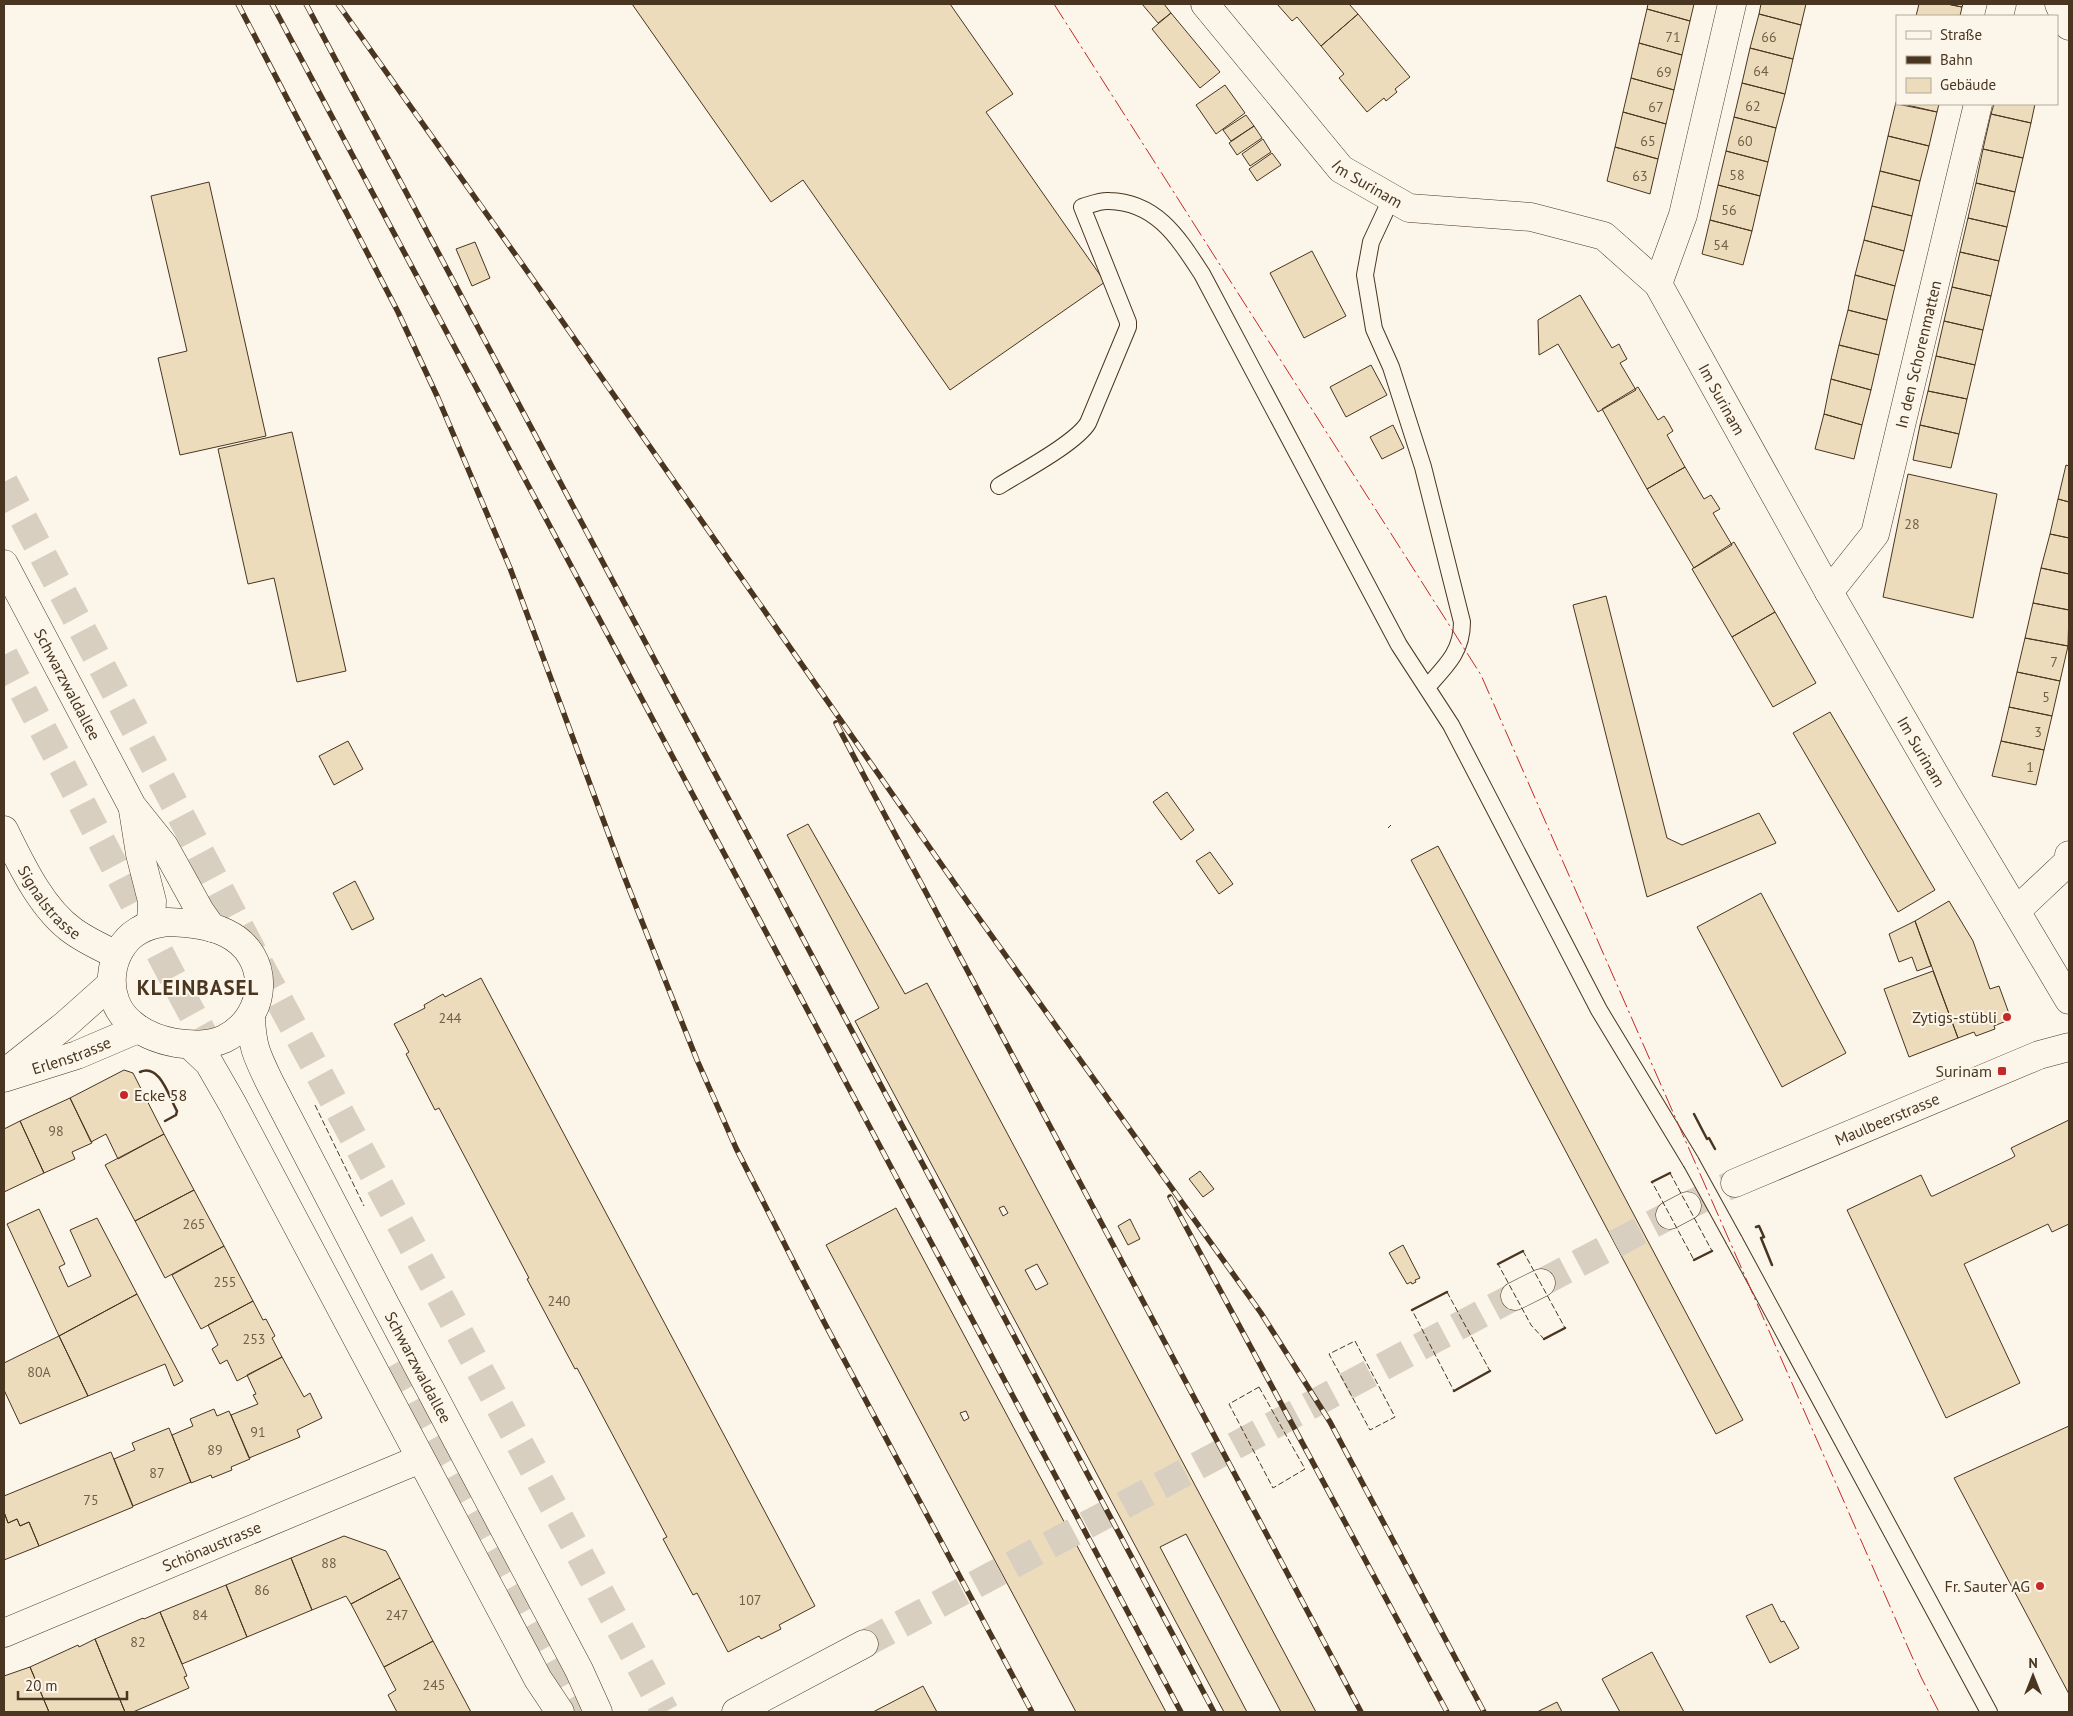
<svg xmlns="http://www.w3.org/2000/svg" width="2073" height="1716" font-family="'PT Sans',sans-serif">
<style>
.building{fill:#ecdcbc;stroke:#4a3520;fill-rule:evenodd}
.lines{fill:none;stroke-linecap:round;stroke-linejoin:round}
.street-tunnel{stroke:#d8cfc1;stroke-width:28;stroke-dasharray:28 14;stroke-linecap:butt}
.highway-tunnel{stroke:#d8cfc1;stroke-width:28;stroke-dasharray:28 14;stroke-linecap:butt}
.lane-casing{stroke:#4a3520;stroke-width:18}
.street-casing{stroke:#4a3520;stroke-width:29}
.secondary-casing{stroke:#4a3520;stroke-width:29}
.primary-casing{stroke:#4a3520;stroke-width:29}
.lane{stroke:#fbf6e9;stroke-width:16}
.street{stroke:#fbf6e9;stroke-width:28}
.secondary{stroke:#fbf6e9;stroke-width:28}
.primary{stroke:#fbf6e9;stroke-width:28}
.rail-casing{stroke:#4a3520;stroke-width:5.5}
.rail{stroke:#fbf6e9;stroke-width:4;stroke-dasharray:11;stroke-linecap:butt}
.lane-bridge-casing{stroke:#4a3520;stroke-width:18;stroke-linecap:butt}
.lane-bridge{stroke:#fbf6e9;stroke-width:16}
.fence{stroke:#4a3520;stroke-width:1;stroke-dasharray:6 2.5;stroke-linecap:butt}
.wall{stroke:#4a3520;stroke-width:2.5}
.power{stroke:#c62828;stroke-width:1;stroke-dasharray:18 4 2.5 4;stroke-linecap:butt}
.poi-dot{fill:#c62828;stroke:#fbf6e9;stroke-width:2}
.labels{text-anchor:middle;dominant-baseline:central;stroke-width:4;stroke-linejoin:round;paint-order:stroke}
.number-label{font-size:14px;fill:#725f47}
.street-label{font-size:16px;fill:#4a3520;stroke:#fbf6e9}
.poi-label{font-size:16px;fill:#4a3520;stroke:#fbf6e9;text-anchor:end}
.district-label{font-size:21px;font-weight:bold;letter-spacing:1px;fill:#4a3520;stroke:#fbf6e9}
</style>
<rect width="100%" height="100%" fill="#fbf6e9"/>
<path class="building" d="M 632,4 L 950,4 L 1013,94 L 986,112 L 1105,282 L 950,390 L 803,180 L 771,202 Z
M 1142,4 L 1164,4 L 1171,13 L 1158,23 Z
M 1277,4 L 1349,4 L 1358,14 L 1321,46 L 1297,17 L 1292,21 Z
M 1648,4 L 1694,4 L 1690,21 L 1647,9 Z
M 1761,4 L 1806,4 L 1801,25 L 1759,14 Z
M 1919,4 L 1947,4 L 1962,7 L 1960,16 L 1916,16 Z
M 1947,4 L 1963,4 L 1962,7 Z
M 1647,9 L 1690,21 L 1682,55 L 1639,43 Z
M 1171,13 L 1220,72 L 1200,88 L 1152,29 Z
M 1358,14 L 1410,77 L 1395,89 L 1397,92 L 1386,101 L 1384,98 L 1367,112 L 1339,78 L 1344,74 L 1321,46 Z
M 1759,14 L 1801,25 L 1793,59 L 1750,48 Z
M 1639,43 L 1682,55 L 1674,90 L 1631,78 Z
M 1750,48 L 1793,59 L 1785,94 L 1742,83 Z
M 1631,78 L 1674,90 L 1666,124 L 1623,112 Z
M 1742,83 L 1785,94 L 1776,128 L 1734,117 Z
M 1225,85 L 1245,113 L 1216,134 L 1196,105 Z
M 1896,102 L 1897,104 L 1937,112 L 1929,146 L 1888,136 Z
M 1903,104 L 1939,104 L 1937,112 Z
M 1994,104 L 2035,104 L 2031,123 L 1991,114 Z
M 1623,112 L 1666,124 L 1658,159 L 1615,147 Z
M 1991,114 L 2031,123 L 2023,158 L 1983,149 Z
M 1246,115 L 1254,126 L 1231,141 L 1223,130 Z
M 1734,117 L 1776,128 L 1768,162 L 1726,151 Z
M 1254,126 L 1262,138 L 1237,155 L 1229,143 Z
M 1888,136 L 1929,146 L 1920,181 L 1880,171 Z
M 1263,139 L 1271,152 L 1250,166 L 1242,154 Z
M 1615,147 L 1658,159 L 1650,194 L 1607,181 Z
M 1983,149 L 2023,158 L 2015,192 L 1976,183 Z
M 1726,151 L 1768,162 L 1760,196 L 1718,185 Z
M 1272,153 L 1281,165 L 1257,181 L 1249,169 Z
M 1880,171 L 1920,181 L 1912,216 L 1872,206 Z
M 209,182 L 266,436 L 180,455 L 158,358 L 187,351 L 151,196 Z
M 1976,183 L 2015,192 L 2007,227 L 1968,218 Z
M 1718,185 L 1760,196 L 1752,231 L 1710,220 Z
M 1872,206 L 1912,216 L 1904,251 L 1864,240 Z
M 1968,218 L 2007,227 L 1999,261 L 1960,252 Z
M 1710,220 L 1752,231 L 1743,265 L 1702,254 Z
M 1864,240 L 1904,251 L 1895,286 L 1855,275 Z
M 475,242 L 490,278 L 472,286 L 456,249 Z
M 1312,251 L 1346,316 L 1304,338 L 1270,273 Z
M 1960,252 L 1999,261 L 1991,296 L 1952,287 Z
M 1855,275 L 1895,286 L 1887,320 L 1848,310 Z
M 1952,287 L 1991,296 L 1983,330 L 1944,321 Z
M 1580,295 L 1612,348 L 1619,344 L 1622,350 L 1627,359 L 1620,363 L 1636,390 L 1598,412 L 1558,344 L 1539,355 L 1538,320 Z
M 1848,310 L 1887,320 L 1879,355 L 1839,345 Z
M 1944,321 L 1983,330 L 1975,365 L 1936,356 Z
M 1839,345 L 1879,355 L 1871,390 L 1831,379 Z
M 1936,356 L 1975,365 L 1967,399 L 1928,391 Z
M 1371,365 L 1387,395 L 1346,417 L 1330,387 Z
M 1831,379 L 1871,390 L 1862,425 L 1824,414 Z
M 1638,387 L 1658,420 L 1664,416 L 1668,422 L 1673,431 L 1667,435 L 1685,467 L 1647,489 L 1602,409 Z
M 1928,391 L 1967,399 L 1959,434 L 1920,425 Z
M 1824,414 L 1862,425 L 1854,459 L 1815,449 Z
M 1393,425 L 1404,448 L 1382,459 L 1370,437 Z
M 1920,425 L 1959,434 L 1951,468 L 1913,460 Z
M 292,432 L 346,671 L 297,682 L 274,578 L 248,584 L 218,449 Z
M 2066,465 L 2069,466 L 2069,502 L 2058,499 Z
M 1685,467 L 1704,499 L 1711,495 L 1720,509 L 1713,513 L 1732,545 L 1694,568 L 1647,489 Z
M 1908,474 L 1997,494 L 1973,618 L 1883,597 Z
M 2058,499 L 2069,502 L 2069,538 L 2050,534 Z
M 2050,534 L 2069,538 L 2069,574 L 2041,568 Z
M 1734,542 L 1775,612 L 1732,637 L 1692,569 Z
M 2041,568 L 2069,574 L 2069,610 L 2033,603 Z
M 1606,596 L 1667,838 L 1682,845 L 1759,813 L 1776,843 L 1647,897 L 1573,605 Z
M 2033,603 L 2069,610 L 2068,646 L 2025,638 Z
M 1775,612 L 1816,683 L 1773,707 L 1732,637 Z
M 2025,638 L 2068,646 L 2060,681 L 2017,672 Z
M 2017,672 L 2060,681 L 2052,716 L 2009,707 Z
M 2009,707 L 2052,716 L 2044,750 L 2001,741 Z
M 1830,712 L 1935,890 L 1898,912 L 1793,733 Z
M 348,741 L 363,769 L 334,785 L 319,756 Z
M 2001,741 L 2044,750 L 2036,785 L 1992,776 Z
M 1167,792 L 1194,830 L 1181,840 L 1153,802 Z
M 808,824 L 905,994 L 927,983 L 1316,1712 L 1224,1712 L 855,1021 L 879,1008 L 787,835 ZM 1004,1206 L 1008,1213 L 1003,1216 L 999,1208 Z
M 1438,846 L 1743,1420 L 1716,1434 L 1411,860 Z
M 1210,852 L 1233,884 L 1219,894 L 1196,861 Z
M 355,881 L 374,919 L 352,930 L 333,893 Z
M 1761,893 L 1846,1053 L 1782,1087 L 1697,927 Z
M 1949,901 L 1973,941 L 1990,989 L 1999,986 L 2011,1019 L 1994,1026 L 1995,1029 L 1976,1036 L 1974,1032 L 1958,1038 L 1915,921 Z
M 1915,921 L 1931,966 L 1917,971 L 1912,957 L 1899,962 L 1889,934 Z
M 1933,971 L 1958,1038 L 1909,1057 L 1884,989 Z
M 481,978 L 815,1606 L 779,1625 L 781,1629 L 761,1639 L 759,1636 L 728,1652 L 697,1593 L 693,1595 L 663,1539 L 667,1537 L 577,1368 L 575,1369 L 527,1279 L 529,1278 L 439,1108 L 435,1110 L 406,1054 L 409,1052 L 394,1024 L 425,1008 L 424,1005 L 443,994 L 445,997 Z
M 124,1070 L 133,1073 L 164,1134 L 118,1159 L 106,1134 L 91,1142 L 70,1098 Z
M 70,1098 L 92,1143 L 72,1152 L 75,1159 L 44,1173 L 20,1121 Z
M 2069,1120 L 2069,1224 L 2052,1232 L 2048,1224 L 1964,1264 L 2020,1383 L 1946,1418 L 1847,1210 L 1921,1175 L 1931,1196 L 1933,1196 L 2012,1158 L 2015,1156 L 2011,1148 Z
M 20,1121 L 44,1173 L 4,1192 L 4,1129 Z
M 164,1134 L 194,1190 L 135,1221 L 105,1165 Z
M 1200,1171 L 1214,1189 L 1203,1197 L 1189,1179 Z
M 194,1190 L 224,1246 L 165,1278 L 135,1221 Z
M 896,1208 L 1166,1712 L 1076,1712 L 826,1245 ZM 966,1411 L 969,1418 L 964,1421 L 960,1413 Z
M 39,1209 L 65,1264 L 59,1267 L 68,1287 L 91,1276 L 70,1230 L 97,1218 L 137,1294 L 59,1336 L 7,1224 Z
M 1130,1219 L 1140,1239 L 1128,1245 L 1118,1226 Z
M 1403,1245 L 1420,1278 L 1415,1280 L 1416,1282 L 1412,1284 L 1411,1282 L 1407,1284 L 1389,1253 Z
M 224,1246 L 253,1301 L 201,1329 L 172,1275 Z
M 1037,1264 L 1048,1284 L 1036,1290 L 1025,1270 Z
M 137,1294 L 183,1381 L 174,1386 L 165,1364 L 88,1396 L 59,1336 Z
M 253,1301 L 263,1320 L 266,1319 L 275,1336 L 272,1338 L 282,1357 L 237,1381 L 227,1360 L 220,1364 L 212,1349 L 218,1345 L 208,1325 Z
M 59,1336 L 88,1396 L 20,1424 L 4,1390 L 4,1363 Z
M 282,1357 L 304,1397 L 310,1393 L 322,1418 L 297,1430 L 300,1437 L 249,1458 L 231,1415 L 258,1404 L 253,1395 L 256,1394 L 247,1375 Z
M 214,1409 L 217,1416 L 229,1411 L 250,1459 L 231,1467 L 232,1470 L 212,1478 L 211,1475 L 191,1483 L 172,1435 L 193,1426 L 190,1419 Z
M 2069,1426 L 2069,1694 L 1954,1478 Z
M 169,1428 L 191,1482 L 133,1506 L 114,1459 L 135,1450 L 132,1443 Z
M 111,1452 L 133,1507 L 39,1546 L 29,1522 L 20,1526 L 17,1519 L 8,1523 L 4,1512 L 4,1496 Z
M 4,1512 L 8,1523 L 17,1519 L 20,1526 L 29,1522 L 39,1546 L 4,1560 Z
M 1186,1534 L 1281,1712 L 1247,1712 L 1160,1547 Z
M 344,1536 L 386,1551 L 400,1578 L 351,1604 L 346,1596 L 312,1610 L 291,1558 Z
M 291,1558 L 312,1610 L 247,1637 L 226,1585 Z
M 400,1578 L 433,1641 L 384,1667 L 351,1604 Z
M 226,1585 L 247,1637 L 182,1664 L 160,1612 Z
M 1772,1604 L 1781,1622 L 1784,1621 L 1799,1648 L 1770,1663 L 1746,1616 Z
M 160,1612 L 187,1676 L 184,1677 L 189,1688 L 133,1712 L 125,1712 L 95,1639 L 143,1618 L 144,1619 Z
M 95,1639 L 125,1712 L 49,1712 L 30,1667 L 78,1645 L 79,1647 Z
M 433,1641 L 471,1712 L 397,1712 L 388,1695 L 396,1690 L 384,1667 Z
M 1652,1652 L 1684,1712 L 1620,1712 L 1602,1679 Z
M 30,1667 L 49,1712 L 4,1712 L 4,1676 Z
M 923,1686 L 937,1712 L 873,1712 Z
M 1557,1702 L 1562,1712 L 1537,1712 Z"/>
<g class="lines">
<path class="street-tunnel" d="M 1687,1206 L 1735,1183
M 1541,1283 L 1670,1215
M 864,1644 L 1515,1296"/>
<path class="highway-tunnel" d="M 4,482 L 254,954 L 665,1712
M 4,655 L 175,982 L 219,1063
M 387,1368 L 578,1712"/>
<defs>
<path id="lane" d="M 1392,197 L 1371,242 L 1365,275 L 1374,329 L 1391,367 L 1423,467 L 1462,622 C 1462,652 1446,666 1427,687
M 999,486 C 1021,472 1076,443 1088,423 L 1128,327 L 1128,322 L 1082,207 C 1090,205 1100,200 1109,201 C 1157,202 1179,239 1202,274 L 1399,645 L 1451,725 L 1599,1010 L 1691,1162
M 1734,1240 L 1989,1712"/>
<g id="street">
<path id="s1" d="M 1205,4 L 1341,169 L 1409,208 L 1531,217 L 1604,236 L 1658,284 L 1829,592 L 1946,794 L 2069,1000"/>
<path d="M 2059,4 L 2069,26"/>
<path d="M 1999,16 L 2002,4"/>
<path d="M 1658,284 L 1683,215 L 1732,4"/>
<path id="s2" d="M 1829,592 L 1875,534 L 1978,104"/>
<path id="s3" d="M 4,830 C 21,864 41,908 73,931 C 87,941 102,948 117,955"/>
<path d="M 2016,911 L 2068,862 L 2069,855"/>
<path d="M 7,1071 L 65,1025 L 111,984"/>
<path id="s4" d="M 4,1078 L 77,1055 L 138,1029"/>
<path id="s5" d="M 1735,1183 L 2039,1055 L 2069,1047"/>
<path d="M 1670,1215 L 1687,1206"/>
<path d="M 1515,1296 L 1541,1283"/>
<path d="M 736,1712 L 864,1644"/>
</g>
<g id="secondary">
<path id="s6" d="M 4,1633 L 420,1459"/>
</g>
<g id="primary">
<path id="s7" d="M 4,564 L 132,806 L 164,846 L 200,911 L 212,928"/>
<path d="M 133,810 L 140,854 L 152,901 L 151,924"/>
<path d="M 167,922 C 186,923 208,924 226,933 C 272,955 269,1017 224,1039 C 208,1046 192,1045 176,1043 C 160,1040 143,1034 131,1023 C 102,1000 107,950 138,931 C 147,925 156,924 167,922 Z"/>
<path id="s8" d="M 251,1017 C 252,1047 257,1056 270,1083 L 387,1308 L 579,1670 L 598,1712"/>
<path d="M 190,1045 L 209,1063 L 232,1103 L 538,1679 L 560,1712"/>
</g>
</defs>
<use href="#lane" class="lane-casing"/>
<use href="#street" class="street-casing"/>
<use href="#secondary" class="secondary-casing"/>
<use href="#primary" class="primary-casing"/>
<use href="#lane" class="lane"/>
<use href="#street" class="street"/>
<use href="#secondary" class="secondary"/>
<use href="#primary" class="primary"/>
<defs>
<path id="rail" d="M 238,4 L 398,312 L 438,398 L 510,568 L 624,876 L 667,985 L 697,1060 L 736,1148 L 824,1322 L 1032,1712
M 272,4 L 1181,1712
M 306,4 L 1214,1712
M 338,4 L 544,295 L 976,914 L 1261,1313 L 1330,1422 L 1484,1712
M 836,723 L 1361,1712
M 1170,1197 L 1447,1712"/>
</defs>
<use href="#rail" class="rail-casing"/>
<use href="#rail" class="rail"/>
<defs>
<path id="lane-bridge" d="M 1691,1162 L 1734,1240"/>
</defs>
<use href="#lane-bridge" class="lane-bridge-casing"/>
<use href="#lane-bridge" class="lane-bridge"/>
<path class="fence" d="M 1388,828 L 1391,825
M 315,1105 L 364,1206
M 1670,1173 L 1712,1251 L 1694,1260 L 1652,1182 Z
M 1523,1251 L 1565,1328 L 1544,1339 L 1531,1325 L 1498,1264 Z
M 1447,1292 L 1490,1371 L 1454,1391 L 1412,1310 Z
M 1355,1341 L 1395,1417 L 1370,1430 L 1329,1354 Z
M 1259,1387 L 1305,1469 L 1273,1488 L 1229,1404 Z"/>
<path class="wall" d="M 140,1072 C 160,1063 169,1097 177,1111 L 176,1115 L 165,1121
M 1694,1114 L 1707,1139 L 1709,1138 L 1715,1149
M 1652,1182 L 1670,1173
M 1756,1227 L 1759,1226 L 1764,1237 L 1761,1238 L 1772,1265
M 1694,1260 L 1712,1251
M 1498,1264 L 1523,1251
M 1412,1310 L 1447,1292
M 1544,1339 L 1565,1328
M 1454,1391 L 1490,1371"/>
<path class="power" d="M 1054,4 L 1481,675 L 1921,1677 L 1939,1712"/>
</g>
<g class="poi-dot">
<circle cx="2007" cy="1017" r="5"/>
<rect x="1997" y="1066" width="10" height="10" rx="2.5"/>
<circle cx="124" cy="1095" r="5"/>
<circle cx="2040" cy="1586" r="5"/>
</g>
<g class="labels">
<g class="number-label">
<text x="1673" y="37">71</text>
<text x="1769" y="37">66</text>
<text x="1761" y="71">64</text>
<text x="1664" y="72">69</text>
<text x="1753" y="106">62</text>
<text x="1656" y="107">67</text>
<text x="1648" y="141">65</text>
<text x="1745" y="141">60</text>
<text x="1737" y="175">58</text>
<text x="1640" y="176">63</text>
<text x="1729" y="210">56</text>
<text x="1721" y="245">54</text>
<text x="1912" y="524">28</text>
<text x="2054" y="662">7</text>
<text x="2046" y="697">5</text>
<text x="2038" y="732">3</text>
<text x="2030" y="767">1</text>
<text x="450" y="1018">244</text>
<text x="56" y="1131">98</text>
<text x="194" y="1224">265</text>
<text x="225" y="1282">255</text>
<text x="559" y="1301">240</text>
<text x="254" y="1339">253</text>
<text x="39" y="1372">80A</text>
<text x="258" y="1432">91</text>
<text x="215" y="1450">89</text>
<text x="157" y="1473">87</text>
<text x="91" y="1500">75</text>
<text x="329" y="1563">88</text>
<text x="262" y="1590">86</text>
<text x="750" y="1600">107</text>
<text x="200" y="1615">84</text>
<text x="397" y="1615">247</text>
<text x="138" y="1642">82</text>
<text x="434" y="1685">245</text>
</g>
<g class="street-label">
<text stroke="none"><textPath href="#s1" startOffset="244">Im Surinam</textPath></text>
<text stroke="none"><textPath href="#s2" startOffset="259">In den Schorenmatten</textPath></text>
<text stroke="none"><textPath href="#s1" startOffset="694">Im Surinam</textPath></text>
<text stroke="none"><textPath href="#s7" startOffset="136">Schwarzwaldallee</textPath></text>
<text stroke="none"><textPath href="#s1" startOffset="1099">Im Surinam</textPath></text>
<text stroke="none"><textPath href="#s3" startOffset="86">Signalstrasse</textPath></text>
<text stroke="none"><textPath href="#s4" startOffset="71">Erlenstrasse</textPath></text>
<text stroke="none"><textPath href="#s5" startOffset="165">Maulbeerstrasse</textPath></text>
<text stroke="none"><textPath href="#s8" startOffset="390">Schwarzwaldallee</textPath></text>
<text stroke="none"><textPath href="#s6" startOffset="225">Schönaustrasse</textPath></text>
</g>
<g class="poi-label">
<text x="1997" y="1017">Zytigs-stübli</text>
<text x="1992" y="1071">Surinam</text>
<text x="134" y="1095" text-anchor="start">Ecke 58</text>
<text x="2030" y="1586">Fr. Sauter AG</text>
</g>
<g class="district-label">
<text x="198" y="987">KLEINBASEL</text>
</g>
</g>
<rect width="2073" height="1716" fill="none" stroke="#4a3520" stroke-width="10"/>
<rect x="1896" y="15" width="162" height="90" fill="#fbf6e9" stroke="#b4a999"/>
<rect x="1906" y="31" width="25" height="8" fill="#fbf6e9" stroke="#b4a999"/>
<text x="1940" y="40" font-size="15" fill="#4a3520">Straße</text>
<rect x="1906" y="56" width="25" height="8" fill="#4a3520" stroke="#b4a999"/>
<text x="1940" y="65" font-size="15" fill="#4a3520">Bahn</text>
<rect x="1906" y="78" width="25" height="15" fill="#ecdcbc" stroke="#b4a999"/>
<text x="1940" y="90" font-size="15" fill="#4a3520">Gebäude</text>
<g transform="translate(2033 1676)" stroke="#fbf6e9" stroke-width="4" paint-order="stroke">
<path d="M0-4L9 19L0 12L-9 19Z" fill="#4a3520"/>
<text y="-8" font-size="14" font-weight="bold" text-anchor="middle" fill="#4a3520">N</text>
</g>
<path d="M18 1691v8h109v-8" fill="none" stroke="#4a3520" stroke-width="2.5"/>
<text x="25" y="1691" font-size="15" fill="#4a3520" stroke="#fbf6e9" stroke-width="4" paint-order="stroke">20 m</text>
</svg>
